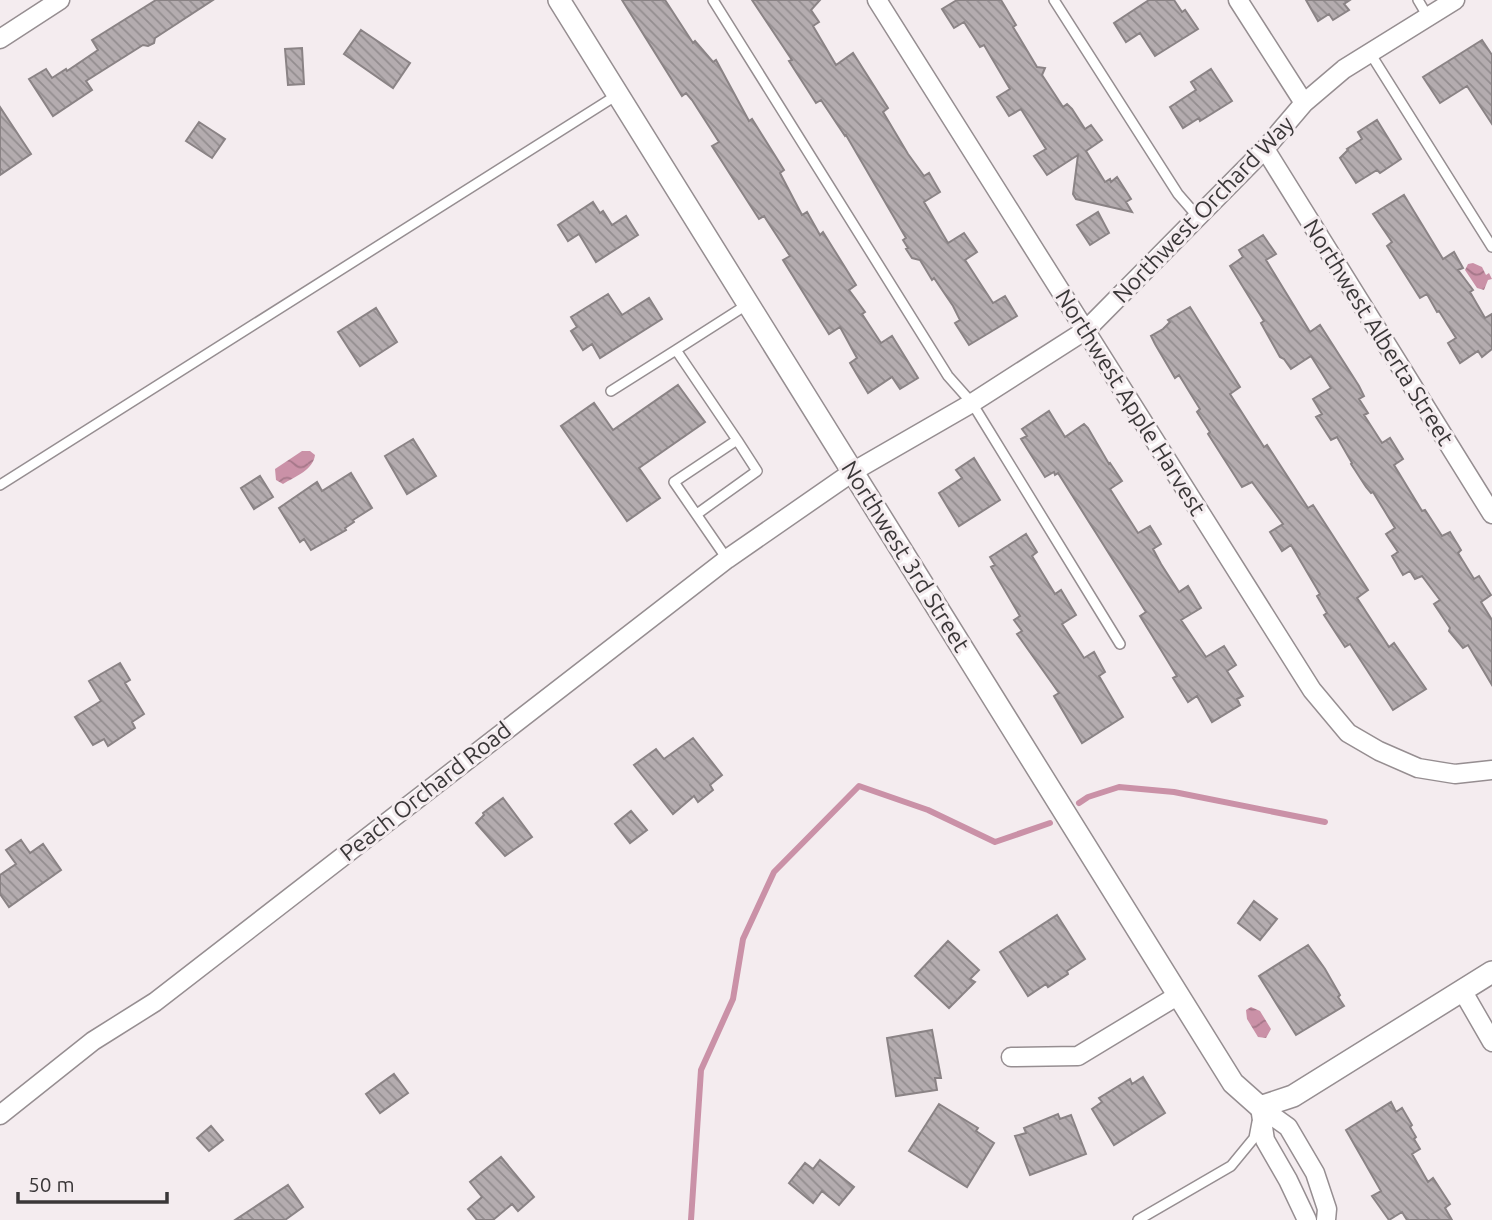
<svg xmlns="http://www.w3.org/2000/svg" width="1492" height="1220" font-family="Ubuntu,sans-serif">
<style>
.water{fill:url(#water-waves)}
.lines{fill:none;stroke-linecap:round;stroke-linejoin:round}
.stream{stroke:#ca91a7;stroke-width:6}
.building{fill:url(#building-back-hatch);stroke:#8a8385;stroke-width:2}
.service-casing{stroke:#968e91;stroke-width:12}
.minor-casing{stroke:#968e91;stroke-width:21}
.tertiary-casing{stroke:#968e91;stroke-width:24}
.service{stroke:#fff;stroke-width:9}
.minor{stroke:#fff;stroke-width:18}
.tertiary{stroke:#fff;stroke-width:21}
.labels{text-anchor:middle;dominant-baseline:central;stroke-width:6;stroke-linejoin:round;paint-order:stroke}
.street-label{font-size:23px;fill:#3a3738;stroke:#f4ecef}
</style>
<defs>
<pattern id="water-waves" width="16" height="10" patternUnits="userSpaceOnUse" patternTransform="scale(1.75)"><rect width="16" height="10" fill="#ca91a7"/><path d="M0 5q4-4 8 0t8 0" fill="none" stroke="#a57789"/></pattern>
<pattern id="building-back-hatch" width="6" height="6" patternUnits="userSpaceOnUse" patternTransform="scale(1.75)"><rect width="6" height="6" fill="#b4acaf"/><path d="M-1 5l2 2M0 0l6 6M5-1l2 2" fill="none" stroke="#938d8f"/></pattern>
</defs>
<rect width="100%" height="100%" fill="#f4ecef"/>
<path class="water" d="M 1473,263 L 1482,267 L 1486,275 L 1489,273 L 1492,279 L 1488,280 L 1484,290 L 1477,288 L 1465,270 L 1468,264 Z
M 302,451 L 310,451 L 315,455 C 313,470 296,476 283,484 L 276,480 L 275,469 Z
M 1251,1007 L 1260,1011 L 1271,1029 L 1266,1038 L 1258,1037 L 1247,1019 L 1246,1010 Z"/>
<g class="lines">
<path class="stream" d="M 1079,803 L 1088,797 L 1119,787 L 1174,792 L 1325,822
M 691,1220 L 701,1070 L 733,999 L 743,939 L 774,872 L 859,786 L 928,810 L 995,842 L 1050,823"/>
</g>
<path class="building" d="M 156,0 L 213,0 L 155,38 L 154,43 L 148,46 L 143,45 L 86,81 L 92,90 L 53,116 L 29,79 L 46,69 L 52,78 L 66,69 L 67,71 L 98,50 L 92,40 Z
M 622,0 L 665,0 L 693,43 L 695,41 L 713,62 L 716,60 L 749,121 L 752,119 L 784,170 L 780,173 L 802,215 L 807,212 L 820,235 L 823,232 L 856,285 L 849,290 L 865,312 L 862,314 L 881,343 L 892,336 L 918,378 L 900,389 L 892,377 L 868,393 L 850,363 L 857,358 L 840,327 L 829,334 L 783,260 L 790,256 L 764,216 L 759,219 L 712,146 L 719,142 L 692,100 L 686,93 L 682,96 Z
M 752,0 L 820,0 L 811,10 L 819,22 L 813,26 L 836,65 L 853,53 L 888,108 L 883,112 L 908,154 L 924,176 L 929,173 L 940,192 L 924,202 L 948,243 L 964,233 L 977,252 L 965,260 L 993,303 L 1005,296 L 1017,316 L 969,345 L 955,323 L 960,320 L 953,306 L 934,278 L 932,280 L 920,260 L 912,258 L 906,249 L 908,248 L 903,240 L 906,238 L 846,135 L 845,136 L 821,100 L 816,103 L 789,61 L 792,60 Z
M 957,0 L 1001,0 L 1016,25 L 1013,27 L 1037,67 L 1045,68 L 1042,75 L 1063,107 L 1067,104 L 1072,109 L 1085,129 L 1091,125 L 1102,140 L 1086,151 L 1105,182 L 1110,179 L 1111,182 L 1117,177 L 1131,199 L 1126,202 L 1132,212 L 1076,199 L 1073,194 L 1078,155 L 1047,175 L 1034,156 L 1046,149 L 1021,109 L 1009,116 L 997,97 L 1010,89 L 984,45 L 980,47 L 964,22 L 954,28 L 942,9 Z
M 1149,0 L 1174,0 L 1182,12 L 1185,10 L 1198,29 L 1155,56 L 1140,33 L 1126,42 L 1114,23 Z
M 1306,0 L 1350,0 L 1344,4 L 1349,10 L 1333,20 L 1329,14 L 1318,21 Z
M 361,30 L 410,63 L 393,88 L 344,54 Z
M 1482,40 L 1492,55 L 1492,124 L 1467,86 L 1440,103 L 1423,77 Z
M 302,48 L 304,84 L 288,85 L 285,49 Z
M 1211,69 L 1232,101 L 1200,121 L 1199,118 L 1183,128 L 1170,107 L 1196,90 L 1191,82 Z
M 0,107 L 31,154 L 0,175 Z
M 1377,120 L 1401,159 L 1380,173 L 1377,170 L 1356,183 L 1340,158 L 1348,150 L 1347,149 L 1362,139 L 1358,132 Z
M 199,122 L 225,139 L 212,158 L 186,141 Z
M 1404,195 L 1443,259 L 1454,252 L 1463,268 L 1458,270 L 1473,290 L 1470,292 L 1485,318 L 1492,314 L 1492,349 L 1482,357 L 1478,351 L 1460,363 L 1448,343 L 1456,338 L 1439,311 L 1437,312 L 1427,294 L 1420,298 L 1387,246 L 1392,242 L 1373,214 Z
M 593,202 L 600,213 L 603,211 L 612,225 L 626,216 L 638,235 L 596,262 L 579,234 L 568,241 L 558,225 Z
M 1098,212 L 1109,233 L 1090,245 L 1077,225 Z
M 1263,235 L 1276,254 L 1266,260 L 1310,332 L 1320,325 L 1359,386 L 1364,396 L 1359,399 L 1368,413 L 1364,415 L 1382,443 L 1390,438 L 1403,459 L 1394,465 L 1422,511 L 1425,510 L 1442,536 L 1450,532 L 1461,550 L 1458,553 L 1474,579 L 1479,576 L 1491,595 L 1481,602 L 1492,620 L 1492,685 L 1468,645 L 1463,648 L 1449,631 L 1450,628 L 1434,604 L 1440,600 L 1422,576 L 1415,579 L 1410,571 L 1403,575 L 1392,556 L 1398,552 L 1386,534 L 1395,528 L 1373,492 L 1371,493 L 1366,487 L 1351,464 L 1352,463 L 1337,437 L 1331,440 L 1316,417 L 1322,414 L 1313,399 L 1331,388 L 1311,356 L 1291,369 L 1284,359 L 1280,357 L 1261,323 L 1264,321 L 1230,266 L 1243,257 L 1239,250 Z
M 608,294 L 622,315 L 649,298 L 662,319 L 600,358 L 592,344 L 583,350 L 571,331 L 577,327 L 571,317 Z
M 1190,307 L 1240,387 L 1230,394 L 1264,447 L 1267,445 L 1308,508 L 1313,505 L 1368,590 L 1357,598 L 1389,647 L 1394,643 L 1426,689 L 1393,710 L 1350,644 L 1345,647 L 1324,615 L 1327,613 L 1317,596 L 1320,594 L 1291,545 L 1282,551 L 1270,532 L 1283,524 L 1252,482 L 1242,487 L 1208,434 L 1210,432 L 1197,412 L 1200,409 L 1179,375 L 1175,378 L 1155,344 L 1151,336 L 1163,329 L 1170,322 L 1168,320 Z
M 376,308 L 397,342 L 360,366 L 338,332 Z
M 678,385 L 705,422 L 639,468 L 660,498 L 627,521 L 561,426 L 594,403 L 613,430 Z
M 1049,411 L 1065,437 L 1084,424 L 1088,428 L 1109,464 L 1110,463 L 1122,481 L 1110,489 L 1138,533 L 1150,526 L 1161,544 L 1153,549 L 1161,564 L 1179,592 L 1188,586 L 1201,608 L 1181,620 L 1206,657 L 1224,646 L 1236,665 L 1227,671 L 1243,696 L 1237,699 L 1240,705 L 1212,722 L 1197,696 L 1188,702 L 1173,678 L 1177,676 L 1140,616 L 1146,612 L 1058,473 L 1055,475 L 1054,472 L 1045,477 L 1021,439 L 1027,436 L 1022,429 Z
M 413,439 L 436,476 L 407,494 L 385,456 Z
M 974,458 L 1000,500 L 959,526 L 939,493 L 962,478 L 956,470 Z
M 351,473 L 372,508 L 353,520 L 354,522 L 345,528 L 346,530 L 311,550 L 304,539 L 300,542 L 279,508 L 317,482 L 322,491 Z
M 260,476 L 273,497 L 254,509 L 241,488 Z
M 1026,534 L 1037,552 L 1032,556 L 1055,594 L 1061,590 L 1076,615 L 1062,624 L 1084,658 L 1094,652 L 1105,672 L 1099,676 L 1123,717 L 1082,743 L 1054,696 L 1059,693 L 1017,634 L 1022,631 L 1014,620 L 1020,616 L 991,567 L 995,565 L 990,557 Z
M 120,663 L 130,680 L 125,683 L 144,714 L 132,722 L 135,728 L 108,746 L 104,739 L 93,745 L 75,717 L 101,701 L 89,681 Z
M 693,738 L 722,775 L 710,785 L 713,790 L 698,802 L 694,796 L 673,814 L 634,765 L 656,749 L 664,759 Z
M 503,798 L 532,837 L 505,856 L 476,823 L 484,815 L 483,813 Z
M 631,811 L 647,830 L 630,843 L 615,824 Z
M 21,840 L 30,853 L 43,844 L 61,870 L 9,907 L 0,894 L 0,875 L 16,864 L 6,850 Z
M 1254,901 L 1277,919 L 1260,940 L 1238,923 Z
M 1057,915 L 1085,959 L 1067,971 L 1068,974 L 1048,987 L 1046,984 L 1028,996 L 1000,952 Z
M 948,941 L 979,970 L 970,979 L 975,982 L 949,1008 L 915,976 Z
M 1308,945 L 1325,969 L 1340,995 L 1338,997 L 1344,1006 L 1296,1035 L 1259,976 Z
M 932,1030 L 941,1078 L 935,1078 L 937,1090 L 896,1096 L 887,1038 Z
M 394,1074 L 408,1093 L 380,1113 L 366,1094 Z
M 1143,1077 L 1165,1113 L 1114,1145 L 1092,1109 L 1102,1102 L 1099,1098 L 1130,1079 L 1132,1084 Z
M 1391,1102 L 1396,1112 L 1402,1108 L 1412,1125 L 1410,1127 L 1416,1137 L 1414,1139 L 1420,1149 L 1412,1154 L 1428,1182 L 1433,1178 L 1450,1204 L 1445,1208 L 1452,1220 L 1407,1220 L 1402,1212 L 1389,1220 L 1372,1196 L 1381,1191 L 1346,1130 Z
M 939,1104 L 978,1128 L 976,1131 L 994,1143 L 967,1187 L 909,1151 Z
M 1058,1114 L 1060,1119 L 1071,1115 L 1086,1154 L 1030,1175 L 1015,1136 L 1026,1133 L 1024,1128 Z
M 211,1126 L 223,1140 L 209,1151 L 197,1138 Z
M 501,1157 L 534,1197 L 518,1211 L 512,1204 L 493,1220 L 477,1220 L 468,1209 L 482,1197 L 470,1182 Z
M 820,1160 L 854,1187 L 839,1205 L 822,1191 L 813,1203 L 789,1183 L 805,1163 L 813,1169 Z
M 288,1185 L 303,1207 L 285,1220 L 235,1220 Z"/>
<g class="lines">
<defs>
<path id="service" d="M 713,0 L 948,376 L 972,403 L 1120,644
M 1054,0 L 1178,194 L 1198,217
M 1418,0 L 1428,17
M 1370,53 L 1492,247
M 611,391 L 676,350
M 0,485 L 617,95
M 697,514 L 757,471 L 737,440
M 727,559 L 674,482 L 737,440 L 676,350 L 748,304
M 1138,1220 L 1231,1166 L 1254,1138 L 1257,1122"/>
<path id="minor" d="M 877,0 L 1312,690 L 1348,733 L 1379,751 L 1418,768 L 1455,774 L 1492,770
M 1238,0 L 1304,103
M 0,39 L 60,0
M 1265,149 L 1492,514
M 1462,990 L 1492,1042
M 1011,1057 L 1078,1056 L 1177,996
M 1260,1107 L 1288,1127 L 1315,1173 L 1327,1209 L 1326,1220
M 1260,1107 L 1265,1140 L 1288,1180 L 1307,1220
M 0,1115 L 93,1041 L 155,1002 L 727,559 L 854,471 L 972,403 L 1086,330 L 1265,149 L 1304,103 L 1344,69 L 1455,0"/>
<path id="tertiary" d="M 559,0 L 1233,1083 L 1260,1107 L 1293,1096 L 1492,972"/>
</defs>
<use href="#service" class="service-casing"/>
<use href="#minor" class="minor-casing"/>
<use href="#tertiary" class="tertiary-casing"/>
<use href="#service" class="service"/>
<use href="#minor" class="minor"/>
<use href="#tertiary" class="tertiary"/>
</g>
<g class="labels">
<g class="street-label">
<text transform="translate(1203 209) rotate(-46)">Northwest Orchard Way</text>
<text transform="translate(1379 332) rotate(58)">Northwest Alberta Street</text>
<text transform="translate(1131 402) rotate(58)">Northwest Apple Harvest</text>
<text transform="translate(906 556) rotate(58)">Northwest 3rd Street</text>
<text transform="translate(425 791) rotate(-38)">Peach Orchard Road</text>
</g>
</g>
<path d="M18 1192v10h149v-10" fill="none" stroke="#3a3738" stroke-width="3.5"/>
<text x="28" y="1192" font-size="21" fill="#3a3738" stroke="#f4ecef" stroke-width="5" paint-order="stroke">50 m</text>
</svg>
